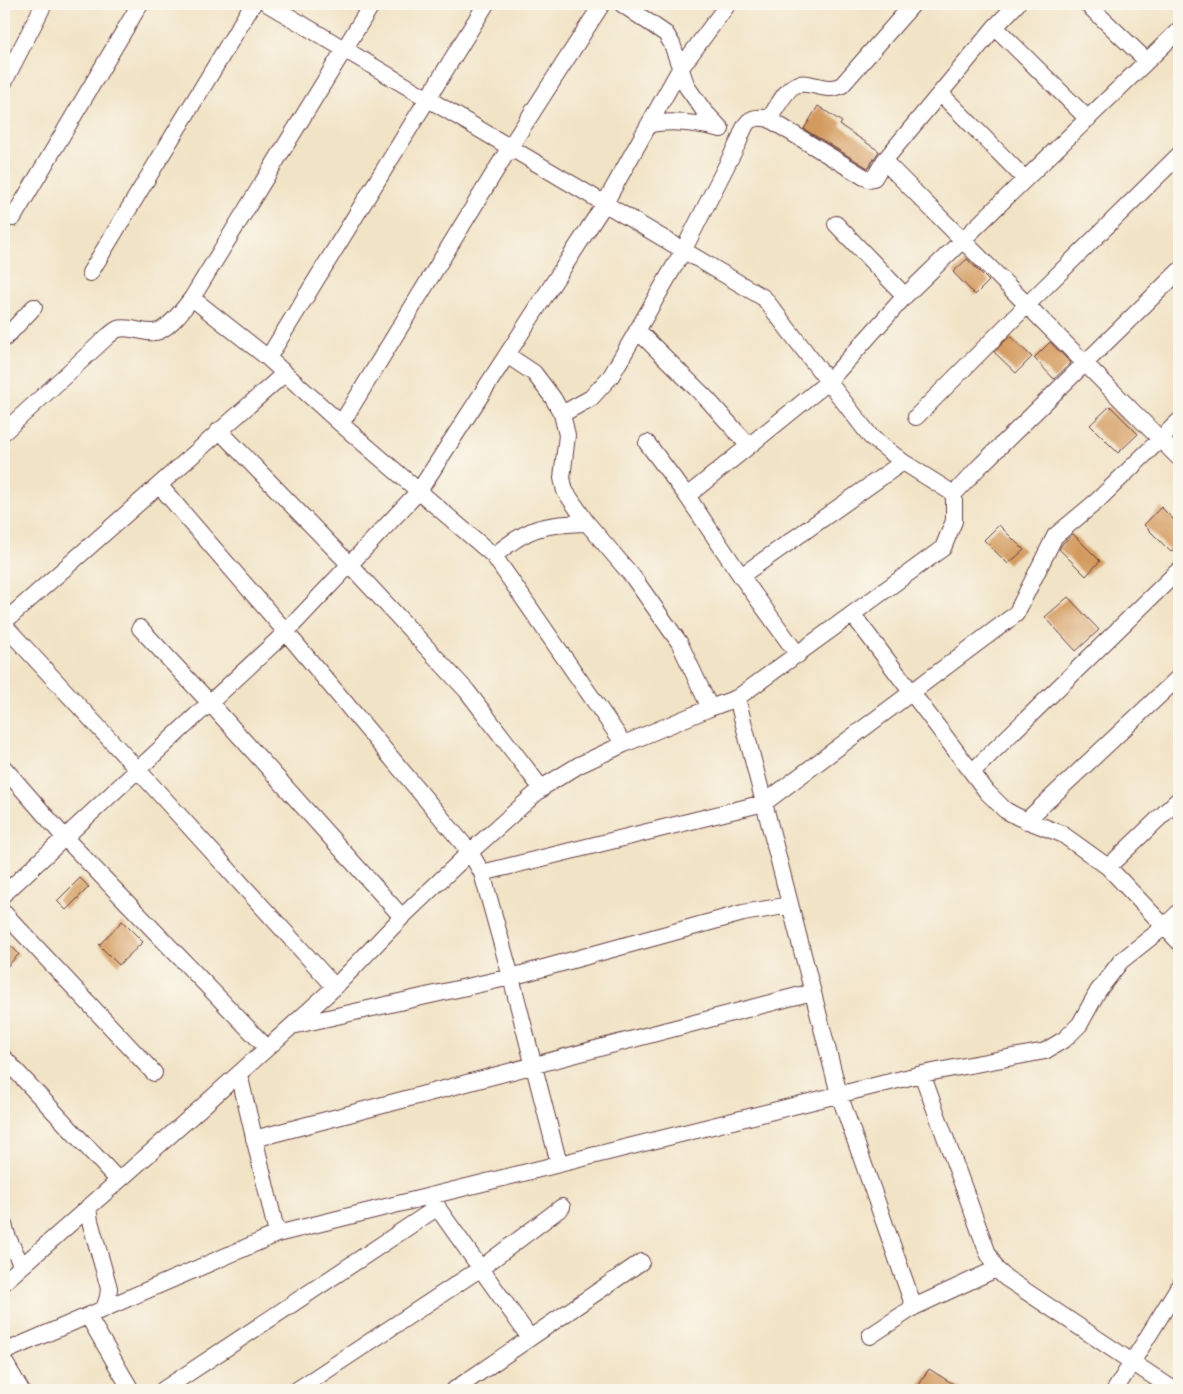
<svg xmlns="http://www.w3.org/2000/svg" width="1183" height="1394" font-family="'Patrick Hand',sans-serif">
<style>
.building{fill:#d39a5d}
.lines{fill:none;stroke-linecap:round;stroke-linejoin:round}
.street-casing{stroke:#633c42;stroke-width:18}
.street{stroke:#fff;stroke-width:16}
</style>
<rect width="100%" height="100%" fill="#fbf7ec"/>
<filter id="ink" filterUnits="userSpaceOnUse"><feTurbulence type="fractalNoise" baseFrequency=".02" numOctaves="2"/><feDisplacementMap in="SourceGraphic" scale="10" xChannelSelector="R" yChannelSelector="G"/><feConvolveMatrix kernelMatrix="1 2 1 2 8 2 1 2 1" color-interpolation-filters="sRGB"/></filter>
<filter id="wash" filterUnits="userSpaceOnUse"><feTurbulence type="fractalNoise" baseFrequency=".0096" numOctaves="4" result="noise"/><feDisplacementMap in="SourceGraphic" scale="20" xChannelSelector="R" yChannelSelector="G"/><feGaussianBlur stdDeviation="1.12" result="paint"/><feColorMatrix in="noise" values="0 0 0 0 0 0 0 0 0 0 0 0 0 0 0 0 0 1.4 0 .05"/><feComposite in="paint" operator="in"/></filter>
<g filter="url(#wash)">
<rect width="100%" height="100%" fill="#f1e3c6"/>
<g id="blocks">
<path class="building" d="M 818,106 L 842,122 L 840,125 L 879,151 L 868,168 L 804,129 Z
M 967,259 L 989,281 L 975,295 L 953,272 Z
M 1010,336 L 1032,357 L 1016,373 L 994,352 Z
M 1050,342 L 1071,363 L 1054,379 L 1034,358 Z
M 1110,406 L 1138,434 L 1118,453 L 1090,425 Z
M 1161,507 L 1179,525 L 1179,543 L 1171,552 L 1144,525 Z
M 999,525 L 1024,550 L 1008,564 L 984,540 Z
M 1073,534 L 1100,561 L 1086,576 L 1059,549 L 1063,543 Z
M 1068,597 L 1099,630 L 1076,651 L 1045,617 Z
M 80,878 L 89,887 L 66,910 L 57,901 Z
M 122,921 L 143,942 L 119,965 L 99,945 Z
M 10,945 L 19,954 L 4,970 L 4,952 Z
M 929,1369 L 963,1390 L 916,1390 Z"/>
</g>
</g>
<g filter="url(#ink)">
<use href="#blocks" fill-opacity="0" stroke="#633c42" stroke-width="1"/>
<g class="lines">
<defs>
<path id="street" d="M 268,4 L 764,298 L 871,437 L 903,462 L 954,494
M 622,4 L 666,34 L 672,44 L 687,87 L 704,111 L 721,129
M 1087,4 L 1147,61
M 995,27 L 1088,119
M 4,82 L 44,4
M 941,94 L 1025,179
M 769,119 C 775,111 786,88 796,85 C 810,79 825,94 842,85 L 913,4
M 649,124 C 673,120 698,123 721,129
M 884,161 L 1179,458
M 13,218 L 140,4
M 836,224 L 905,296
M 90,273 L 253,4
M 192,298 L 268,358 L 341,424 L 494,556 L 624,744
M 637,330 L 709,401 L 749,446
M 4,339 L 34,307
M 507,355 L 534,373 L 553,398 L 562,414 L 567,435 L 562,478 L 565,491 L 587,523 L 633,577 L 679,642 L 710,708
M 268,358 L 486,4
M 562,414 L 591,398 L 611,376 L 683,251 L 739,141 C 745,124 748,114 769,119 L 864,177 L 869,179 L 874,178 L 884,161 L 995,27 L 1017,4
M 916,417 L 1028,304 L 1179,155
M 341,424 L 510,147 L 602,4
M 219,430 L 350,565 L 467,691 L 542,789
M 4,432 L 108,336 C 111,334 115,330 118,329 C 132,325 148,337 161,330 C 174,323 183,309 192,298 L 372,4
M 647,443 L 687,496 L 741,576
M 159,485 L 285,373
M 687,496 L 828,382 L 905,296 L 1179,30
M 494,556 C 528,527 543,524 587,523
M 853,615 L 987,792 L 1005,810 L 1018,817 L 1062,834 L 1108,867
M 4,622 L 159,485 L 286,632 L 470,852 L 482,873 L 511,977 L 559,1164
M 4,625 L 138,770 L 335,987
M 140,628 L 210,703 L 402,917
M 798,655 L 741,576 L 903,462
M 737,698 L 839,1094 L 914,1307
M 4,768 L 65,838 L 267,1048
M 972,772 L 1179,570
M 1179,799 L 1108,867 L 1179,942
M 1026,821 L 1179,677
M 482,873 L 764,803 L 1016,614 L 1055,536 L 1097,501 L 1179,421
M 4,894 L 286,632 L 419,491 L 605,203 L 680,69 L 728,4
M 4,913 L 154,1073
M 292,1026 L 511,977 L 743,913 L 790,905
M 4,1058 L 118,1180
M 239,1074 L 277,1234
M 922,1074 L 987,1251 L 996,1269 L 1006,1278 L 1174,1390
M 254,1139 L 812,992
M 432,1200 L 530,1338
M 88,1207 L 90,1221 L 109,1288 L 108,1297 L 104,1309
M 4,1225 L 8,1238 L 22,1266
M 4,1282 L 193,1115 L 335,987 L 402,917 L 470,852 L 543,787 L 579,765 L 624,744 L 710,708 L 737,698 L 943,548 L 954,521 L 954,494 L 979,467 L 1179,271
M 88,1316 L 131,1390
M 870,1336 L 914,1307 L 996,1269
M 4,1352 L 277,1234 L 922,1074 L 1045,1051 L 1065,1039 L 1080,1024 L 1098,991 L 1121,961 L 1164,927 L 1179,912
M 4,1361 L 21,1390
M 163,1390 L 438,1207
M 297,1390 L 481,1268 L 562,1207
M 454,1390 L 641,1262
M 1115,1390 L 1179,1286"/>
</defs>
<use href="#street" class="street-casing"/>
<use href="#street" class="street"/>
</g>
</g>
<rect width="1183" height="1394" fill="none" stroke="#fbf7ec" stroke-width="20"/>
</svg>
